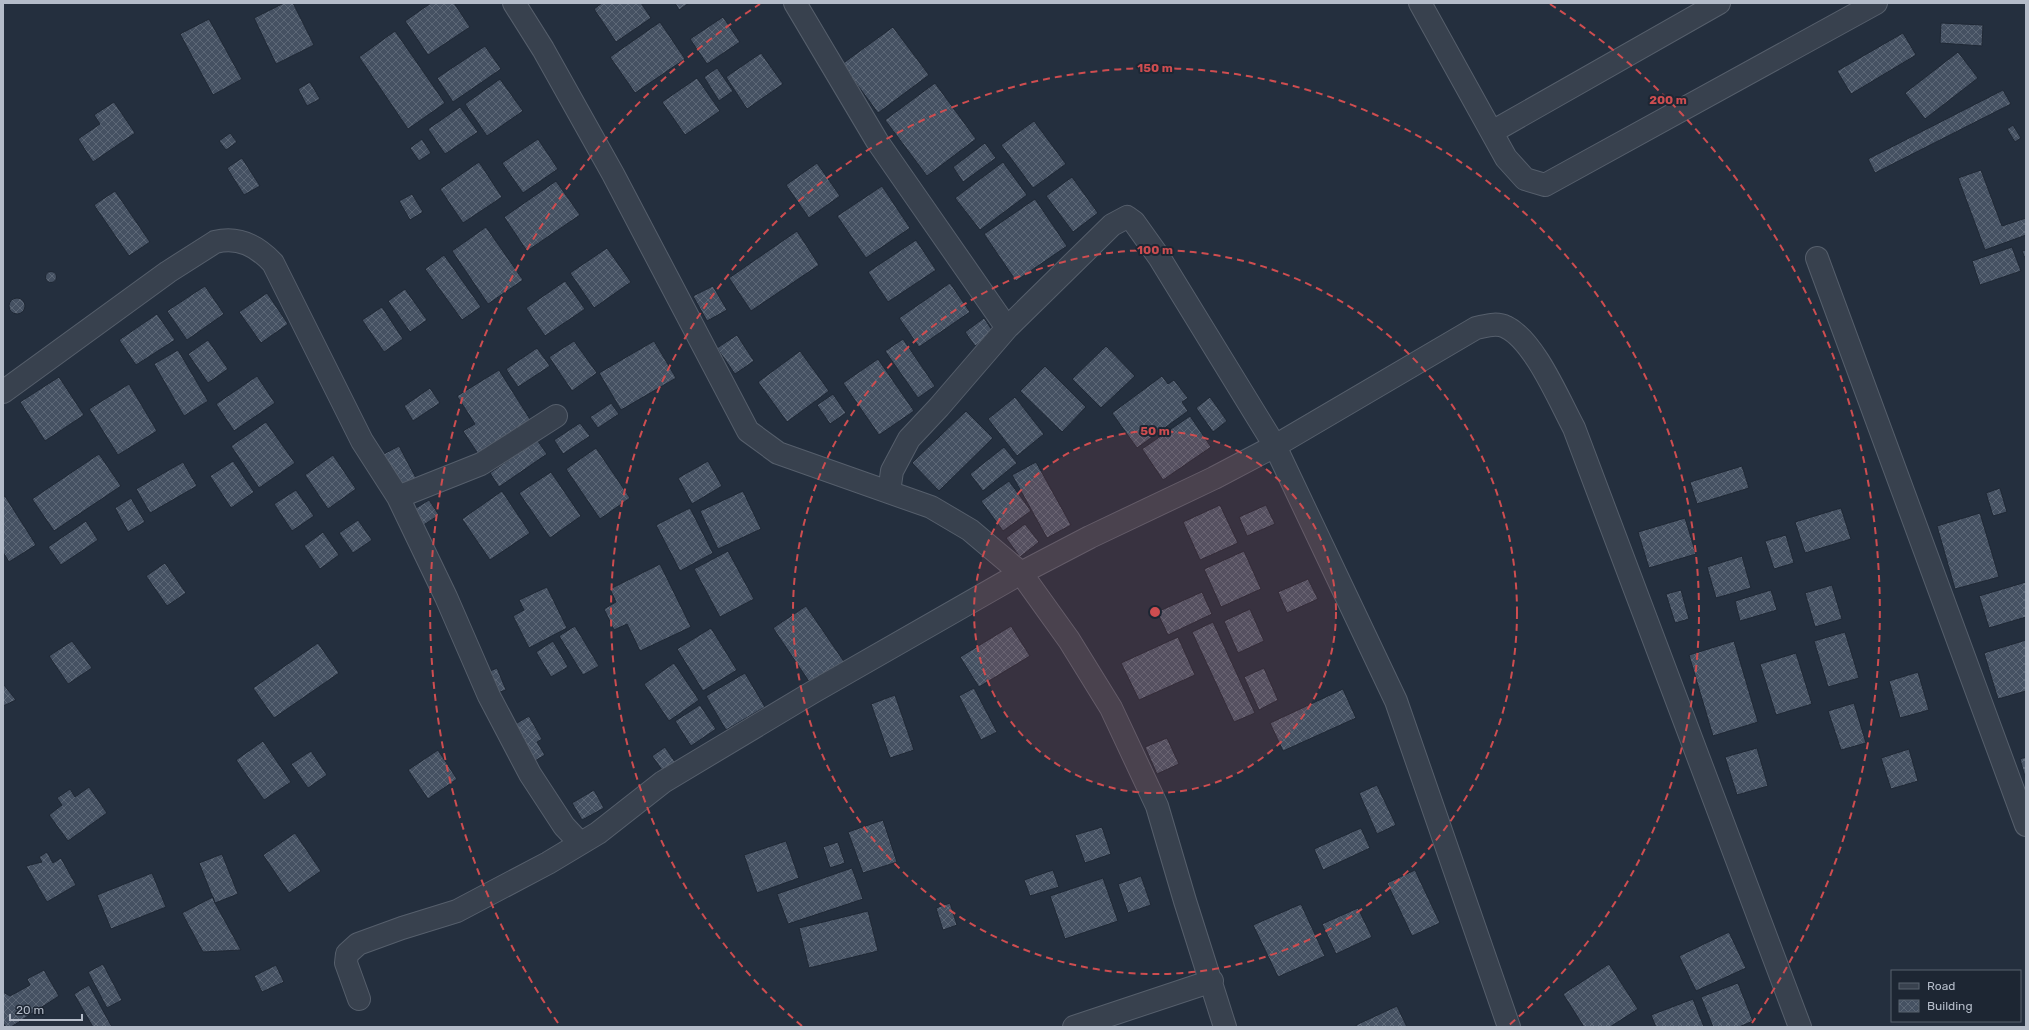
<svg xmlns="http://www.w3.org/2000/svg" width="2029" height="1030" font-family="Rubik,sans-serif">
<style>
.building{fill:url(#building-cross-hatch);stroke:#1f2835}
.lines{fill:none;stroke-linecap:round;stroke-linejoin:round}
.minor-casing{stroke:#565f6c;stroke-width:24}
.minor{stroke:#38414e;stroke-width:22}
.ring{fill:none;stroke:#ce4d50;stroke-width:2;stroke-dasharray:7 5}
.centre{fill:#ce4d50;stroke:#1d2633;stroke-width:2}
.ring-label{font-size:12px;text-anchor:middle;font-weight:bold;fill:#ce4d50;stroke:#1d2633;stroke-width:4;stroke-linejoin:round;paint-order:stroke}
</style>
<defs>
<pattern id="building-cross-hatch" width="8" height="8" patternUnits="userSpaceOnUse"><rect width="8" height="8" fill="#455162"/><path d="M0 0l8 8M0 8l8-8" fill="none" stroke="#5d6877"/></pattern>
</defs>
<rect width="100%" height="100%" fill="#242f3e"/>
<path class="building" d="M 284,3 L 293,3 L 314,45 L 276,64 L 254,18 Z
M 431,3 L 454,3 L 470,27 L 428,55 L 405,21 Z
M 602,3 L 641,3 L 651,18 L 616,42 L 594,9 Z
M 675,3 L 689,3 L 679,10 Z
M 723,17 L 740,42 L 707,64 L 690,39 Z
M 209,19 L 242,79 L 213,95 L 180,34 Z
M 660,22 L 685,59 L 635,93 L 610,57 Z
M 1941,23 L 1983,25 L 1982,46 L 1940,43 Z
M 893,27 L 929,75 L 878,113 L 842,64 Z
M 395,31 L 445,103 L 408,129 L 359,57 Z
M 1903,33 L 1916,55 L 1851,94 L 1837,71 Z
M 485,46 L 501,69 L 453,102 L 437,78 Z
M 1958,52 L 1978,78 L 1925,119 L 1905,93 Z
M 761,53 L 783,84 L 747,109 L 726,77 Z
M 717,68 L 733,91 L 719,101 L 704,77 Z
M 697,78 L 720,111 L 685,135 L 662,102 Z
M 500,79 L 523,111 L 487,136 L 465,104 Z
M 310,82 L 320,99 L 307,106 L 298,89 Z
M 935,83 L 976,139 L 927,176 L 885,120 Z
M 2003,90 L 2011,104 L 1875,173 L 1868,159 Z
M 114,102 L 135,133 L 93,162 L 78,139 L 100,124 L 94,115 Z
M 460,107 L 478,132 L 445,154 L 428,129 Z
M 1034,121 L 1066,164 L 1033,188 L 1001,145 Z
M 2013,125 L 2021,138 L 2015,142 L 2007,129 Z
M 230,133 L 237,142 L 226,150 L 219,141 Z
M 422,139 L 431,153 L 419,161 L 410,148 Z
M 538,139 L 558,169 L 523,193 L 502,163 Z
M 985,143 L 996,158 L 963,182 L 953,167 Z
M 242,158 L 260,186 L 244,195 L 227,168 Z
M 479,162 L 502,197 L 463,223 L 440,189 Z
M 1003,162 L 1027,195 L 980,230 L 955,198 Z
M 817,163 L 840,196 L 809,218 L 786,185 Z
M 1981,170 L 2002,226 L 2026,218 L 2026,235 L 1985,250 L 1958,178 Z
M 1072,177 L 1098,213 L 1073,232 L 1046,196 Z
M 556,181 L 580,215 L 527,251 L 504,217 Z
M 882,186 L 910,228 L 866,258 L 837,216 Z
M 115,191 L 150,242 L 129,256 L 94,205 Z
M 412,194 L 423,212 L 410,220 L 399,201 Z
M 1035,199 L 1067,246 L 1016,281 L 984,234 Z
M 486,227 L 523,280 L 488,304 L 452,251 Z
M 797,231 L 819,265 L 751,311 L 729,278 Z
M 916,240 L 936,270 L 888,302 L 868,272 Z
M 2012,247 L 2021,271 L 1980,285 L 1972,261 Z
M 607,248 L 631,282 L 594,308 L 570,273 Z
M 2026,250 L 2026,260 L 2022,251 Z
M 444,255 L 481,307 L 462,320 L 425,269 Z
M45.5 277a5.5 5.5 0 1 1 11 0a5.5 5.5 0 1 1-11 0Z
M 565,281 L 585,309 L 545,336 L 526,308 Z
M 950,283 L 970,312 L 919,347 L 899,318 Z
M 205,286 L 224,314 L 187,340 L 167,311 Z
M 713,286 L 727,310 L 707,321 L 693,296 Z
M 405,289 L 427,320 L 410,332 L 388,301 Z
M 267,293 L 288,324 L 261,343 L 239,312 Z
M9 306a8 8 0 1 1 16 0a8 8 0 1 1-16 0Z
M 382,307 L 403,339 L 384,352 L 362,320 Z
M 157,314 L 175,340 L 136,365 L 119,340 Z
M 984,318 L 994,333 L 975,346 L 965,332 Z
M 737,335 L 754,361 L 735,374 L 717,348 Z
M 903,339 L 935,386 L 918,398 L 885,351 Z
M 208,340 L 228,369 L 208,383 L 188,354 Z
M 574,341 L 597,373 L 572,391 L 549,357 Z
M 654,341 L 676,378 L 621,410 L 599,373 Z
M 1106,346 L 1135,376 L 1101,408 L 1072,379 Z
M 537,348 L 550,366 L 518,387 L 506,369 Z
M 178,350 L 208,401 L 184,416 L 154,364 Z
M 800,351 L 829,391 L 787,422 L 758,382 Z
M 878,359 L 914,411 L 879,435 L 843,383 Z
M 1045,366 L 1086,407 L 1062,432 L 1020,391 Z
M 499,370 L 533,424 L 480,457 L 463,431 L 475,424 L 457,396 Z
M 257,376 L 275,403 L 234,431 L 216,404 Z
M 1162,376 L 1168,384 L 1174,380 L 1188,398 L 1182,402 L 1188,411 L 1137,448 L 1112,413 Z
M 59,377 L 84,415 L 45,441 L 20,402 Z
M 129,384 L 157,431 L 118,455 L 89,409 Z
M 430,388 L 440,403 L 413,421 L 404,406 Z
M 833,394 L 846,413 L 830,424 L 817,405 Z
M 1015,397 L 1044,434 L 1017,456 L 988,419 Z
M 1210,397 L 1227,421 L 1213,432 L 1196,408 Z
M 611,403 L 619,414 L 598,428 L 590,417 Z
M 966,411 L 993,438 L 939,491 L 912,463 Z
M 1190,416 L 1211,447 L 1163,480 L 1142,449 Z
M 266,422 L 295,463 L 259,488 L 231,446 Z
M 580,423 L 590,436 L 563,454 L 554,440 Z
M 537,440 L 547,454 L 499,487 L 490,473 Z
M 399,446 L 416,478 L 395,489 L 378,457 Z
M 1004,447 L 1017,463 L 983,491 L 970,474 Z
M 596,448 L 630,498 L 600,519 L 566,469 Z
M 99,454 L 121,486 L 54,531 L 32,499 Z
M 333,455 L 356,489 L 328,509 L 305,475 Z
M 233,461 L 254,492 L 231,508 L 210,476 Z
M 708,461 L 722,486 L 692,504 L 678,478 Z
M 183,462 L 197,486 L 150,513 L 136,489 Z
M 1036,462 L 1071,525 L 1047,538 L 1012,475 Z
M 1742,466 L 1749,488 L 1697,504 L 1690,482 Z
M 551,472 L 581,516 L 550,538 L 519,493 Z
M 1009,481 L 1031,511 L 1003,531 L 981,501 Z
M 2000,488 L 2007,512 L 1993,516 L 1986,493 Z
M 296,490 L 314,516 L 292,531 L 274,504 Z
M 502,491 L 530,533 L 490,560 L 462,519 Z
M 743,491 L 761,529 L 718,549 L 700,511 Z
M 5,496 L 36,545 L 9,562 L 3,552 L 3,497 Z
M 131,498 L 145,522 L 128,532 L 115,508 Z
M 429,500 L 439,515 L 422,526 L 411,511 Z
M 1220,505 L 1238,543 L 1200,560 L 1183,522 Z
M 1266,505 L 1275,524 L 1247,536 L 1239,517 Z
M 690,508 L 713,553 L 680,571 L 656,525 Z
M 1841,508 L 1851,539 L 1805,553 L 1795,522 Z
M 1980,513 L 1999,577 L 1955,589 L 1937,526 Z
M 1685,518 L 1696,554 L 1649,568 L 1638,532 Z
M 358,520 L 372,540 L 353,553 L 339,533 Z
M 86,521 L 98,540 L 61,565 L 48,547 Z
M 1025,524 L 1039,542 L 1020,557 L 1006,538 Z
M 323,532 L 339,555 L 320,569 L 304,546 Z
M 1786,535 L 1794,563 L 1774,569 L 1765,541 Z
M 728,551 L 754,599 L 720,617 L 694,569 Z
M 1244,551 L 1261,589 L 1221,607 L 1204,569 Z
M 1742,556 L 1751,588 L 1716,598 L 1707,567 Z
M 165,563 L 186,593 L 167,606 L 146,576 Z
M 660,564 L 691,627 L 640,651 L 627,624 L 614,630 L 604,609 L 616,602 L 610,589 Z
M 1308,579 L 1318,599 L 1287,613 L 1278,592 Z
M 2026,582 L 2026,617 L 1989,628 L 1979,596 Z
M 1832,585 L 1842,619 L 1815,627 L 1805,593 Z
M 547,587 L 567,628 L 529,648 L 513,616 L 524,610 L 519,600 Z
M 1681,590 L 1689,619 L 1675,623 L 1666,594 Z
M 1771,590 L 1777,610 L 1740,621 L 1735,601 Z
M 1202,592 L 1212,614 L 1168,635 L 1157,612 Z
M 806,606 L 845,663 L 812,686 L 773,628 Z
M 1250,609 L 1264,641 L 1238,653 L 1224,621 Z
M 1213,622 L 1255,713 L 1234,722 L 1192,632 Z
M 575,626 L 599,666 L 583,675 L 559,636 Z
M 1011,626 L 1030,656 L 979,687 L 960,657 Z
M 711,628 L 737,670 L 703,691 L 677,649 Z
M 1845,632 L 1859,678 L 1828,687 L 1814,641 Z
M 1178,637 L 1195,675 L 1139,700 L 1121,663 Z
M 2026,640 L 2026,691 L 1998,699 L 1984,653 Z
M 72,641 L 92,668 L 68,684 L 49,656 Z
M 553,641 L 568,667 L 551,677 L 536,652 Z
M 1734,641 L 1758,722 L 1713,736 L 1689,655 Z
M 318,643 L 339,673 L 274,718 L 253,688 Z
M 1796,653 L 1812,704 L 1776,715 L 1760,664 Z
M 674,663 L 699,700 L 669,721 L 644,684 Z
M 497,668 L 506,690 L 491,695 L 483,674 Z
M 1264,668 L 1278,700 L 1259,710 L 1244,677 Z
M 1918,672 L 1929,710 L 1900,718 L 1889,681 Z
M 745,673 L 765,707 L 726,730 L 706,696 Z
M 3,685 L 4,685 L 16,700 L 3,706 Z
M 974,688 L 997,732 L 981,740 L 959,696 Z
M 1343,689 L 1356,718 L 1283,751 L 1270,723 Z
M 895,695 L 914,750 L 890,758 L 871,704 Z
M 1854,703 L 1866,743 L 1841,750 L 1828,711 Z
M 700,705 L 716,729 L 691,746 L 675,721 Z
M 529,716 L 542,739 L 537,742 L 545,755 L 533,762 L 512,726 Z
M 1167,738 L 1179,764 L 1157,774 L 1145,747 Z
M 263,741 L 291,782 L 264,800 L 236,760 Z
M 665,747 L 677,765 L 665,774 L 652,756 Z
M 1757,748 L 1768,786 L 1737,795 L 1725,757 Z
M 1909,749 L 1918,781 L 1891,789 L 1881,758 Z
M 438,750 L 457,779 L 428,799 L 408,770 Z
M 311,751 L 327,775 L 308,788 L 291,764 Z
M 2026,757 L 2026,780 L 2020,759 Z
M 1377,785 L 1396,825 L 1377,834 L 1359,793 Z
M 89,787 L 107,813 L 68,841 L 49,815 L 62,805 L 57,798 L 70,789 L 75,797 Z
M 594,790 L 604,808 L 582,820 L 572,803 Z
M 883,820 L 897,862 L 863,873 L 848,832 Z
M 1102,827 L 1111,854 L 1085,863 L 1075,835 Z
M 1361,828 L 1370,848 L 1323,870 L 1314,849 Z
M 295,833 L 321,871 L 289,893 L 263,855 Z
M 786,841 L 799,878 L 757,893 L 744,855 Z
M 838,842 L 845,863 L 830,868 L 823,847 Z
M 47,852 L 53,863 L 61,858 L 76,885 L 47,902 L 26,866 L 42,862 L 39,857 Z
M 222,854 L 238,894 L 215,903 L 199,863 Z
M 852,868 L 863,899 L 788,924 L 777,894 Z
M 1053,870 L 1059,887 L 1030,896 L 1024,880 Z
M 1415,870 L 1440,923 L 1412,936 L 1387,883 Z
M 152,873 L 166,907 L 111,929 L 97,895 Z
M 1141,876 L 1151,905 L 1128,913 L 1118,884 Z
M 1103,878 L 1118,921 L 1065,939 L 1050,896 Z
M 213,897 L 215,903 L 241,950 L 203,952 L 182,913 Z
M 950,903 L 957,925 L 943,930 L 936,908 Z
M 1301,904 L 1325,956 L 1278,977 L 1253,925 Z
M 1358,908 L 1372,937 L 1336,954 L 1322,924 Z
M 868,911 L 878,951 L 809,968 L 799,928 Z
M 1729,932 L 1746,968 L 1696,991 L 1679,956 Z
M 103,964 L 122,1000 L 107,1008 L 88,972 Z
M 1609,964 L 1638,1009 L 1610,1027 L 1584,1027 L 1563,994 Z
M 276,965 L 284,982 L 262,992 L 254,976 Z
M 44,970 L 59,996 L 11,1027 L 6,1027 L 3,1023 L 3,992 L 10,996 L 30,985 L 27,979 Z
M 1738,983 L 1753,1021 L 1739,1027 L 1713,1027 L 1701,997 Z
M 89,985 L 112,1027 L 93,1027 L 74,994 Z
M 1693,999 L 1704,1027 L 1656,1027 L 1651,1015 Z
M 1397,1006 L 1407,1027 L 1357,1027 L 1356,1025 Z"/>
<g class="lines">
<defs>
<path id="minor" d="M 514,3 L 543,49 L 613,174 L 748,431 L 778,453 L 931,507 L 970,530 L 1021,573 L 1069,640 L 1111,708 L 1157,806 L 1185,901 L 1225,1027
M 795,3 L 877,141 L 1007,328
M 1420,3 L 1506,158 L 1525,179 L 1545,185 L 1876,3
M 1492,132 L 1719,3
M 1817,258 L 2026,825
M 3,392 L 168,272 L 215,242 C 239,236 257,246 273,263 L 362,441 L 398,497 L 446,597 L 489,696 L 530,774 L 564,826 L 580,843
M 889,492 L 892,471 L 909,439 L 939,407 L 1007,328 L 1112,225 L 1127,217 L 1134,222 L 1159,257 L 1275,446 L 1396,701 L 1509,1027
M 398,497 L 481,464 L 556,416
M 359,999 L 346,963 L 347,954 L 358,944 L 402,928 L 457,911 L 548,863 L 598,833 L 663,782 L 813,692 L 1021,573 L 1090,537 L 1214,478 L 1275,446 L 1476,328 C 1486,326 1496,322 1506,327 C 1534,340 1559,400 1574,428 L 1800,1027
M 1074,1027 L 1212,981"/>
</defs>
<use href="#minor" class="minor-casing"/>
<use href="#minor" class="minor"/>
</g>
<circle cx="1155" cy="612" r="181" fill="#ce4d50" fill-opacity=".12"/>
<g class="ring">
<circle cx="1155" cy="612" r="181"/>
<circle cx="1155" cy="612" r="362"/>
<path d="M802 1026A544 544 0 1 1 1508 1026"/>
<path d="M558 1023A725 725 0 0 1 760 4M1550 4A725 725 0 0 1 1752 1023"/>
</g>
<circle cx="1155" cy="612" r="6" class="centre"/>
<g class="ring-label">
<text x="1155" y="72">150 m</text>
<text x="1668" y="104">200 m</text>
<text x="1155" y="254">100 m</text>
<text x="1155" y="435">50 m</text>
</g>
<rect width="2029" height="1030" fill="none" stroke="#b4bcc9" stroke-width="8"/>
<rect x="1891" y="970" width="130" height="52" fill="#1d2633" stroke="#59626f"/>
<rect x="1899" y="983" width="20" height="6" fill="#38414e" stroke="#59626f"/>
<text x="1927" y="990" font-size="12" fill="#b4bcc9">Road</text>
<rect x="1899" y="1000" width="20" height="12" fill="url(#building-cross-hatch)" stroke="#59626f"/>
<text x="1927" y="1010" font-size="12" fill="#b4bcc9">Building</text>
<path d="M10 1014v6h72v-6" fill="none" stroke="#b4bcc9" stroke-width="2"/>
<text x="16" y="1014" font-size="12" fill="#b4bcc9" stroke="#1d2633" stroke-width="3" paint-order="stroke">20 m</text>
</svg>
